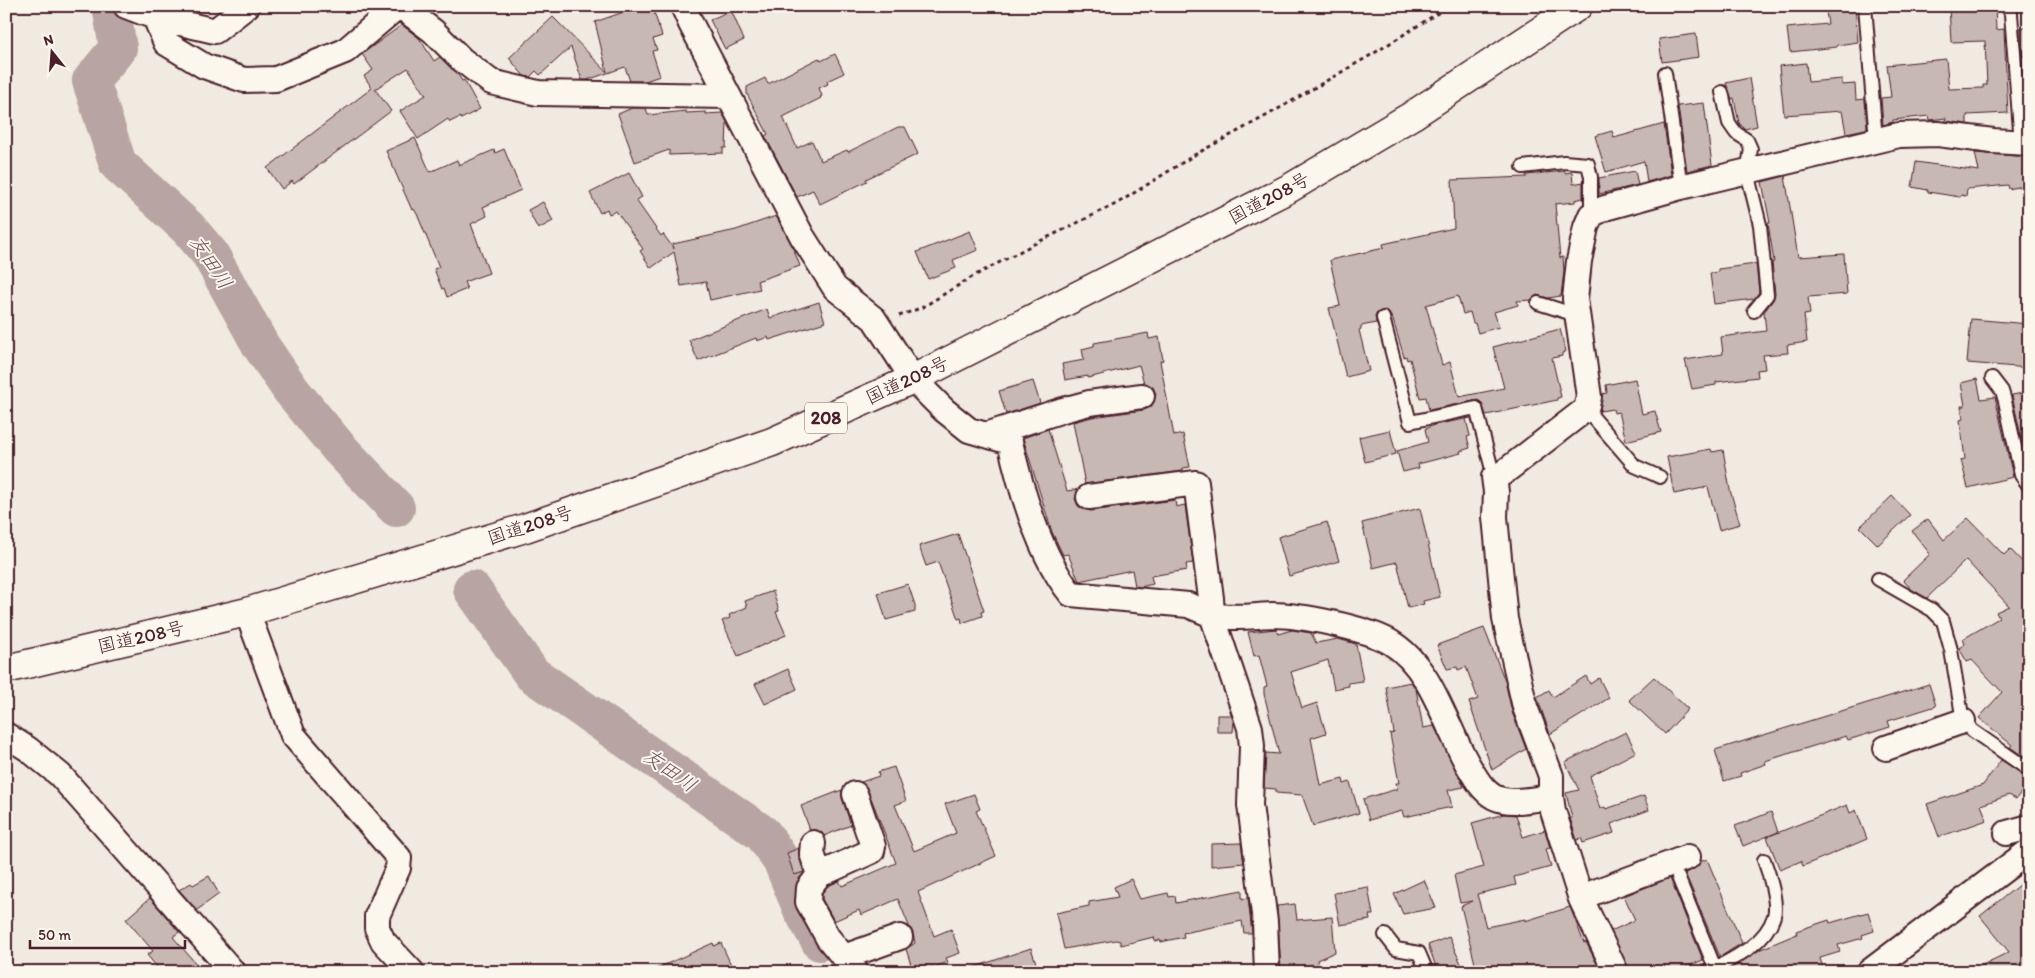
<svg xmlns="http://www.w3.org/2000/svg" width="2035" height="978" font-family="Itim,'Klee One',sans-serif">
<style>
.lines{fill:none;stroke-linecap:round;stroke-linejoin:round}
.river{stroke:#b8a4a2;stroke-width:38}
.building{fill:#c8b8b3;stroke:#4a1f2b}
.lane-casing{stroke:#4a1f2b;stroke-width:16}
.street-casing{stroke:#4a1f2b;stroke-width:28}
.highway-casing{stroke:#4a1f2b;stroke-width:31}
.path{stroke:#4a1f2b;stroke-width:3;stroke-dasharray:4 4;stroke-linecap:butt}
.lane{stroke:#fbf7ec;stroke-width:12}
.street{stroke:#fbf7ec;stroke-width:24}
.highway{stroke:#fbf7ec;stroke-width:28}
.labels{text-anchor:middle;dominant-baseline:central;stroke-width:4;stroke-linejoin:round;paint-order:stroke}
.shield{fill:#fbf7ec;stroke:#7f6065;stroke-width:1}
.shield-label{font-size:18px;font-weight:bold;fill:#4a1f2b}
.street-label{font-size:19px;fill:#4a1f2b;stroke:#fbf7ec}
.water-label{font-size:20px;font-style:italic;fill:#704e55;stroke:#fbf7ec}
</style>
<rect width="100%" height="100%" fill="#f0eae0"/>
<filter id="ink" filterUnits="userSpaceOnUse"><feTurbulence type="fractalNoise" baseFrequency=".02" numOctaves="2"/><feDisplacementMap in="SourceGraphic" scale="10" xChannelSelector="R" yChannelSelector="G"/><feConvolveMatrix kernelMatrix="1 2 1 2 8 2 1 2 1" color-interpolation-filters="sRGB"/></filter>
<g filter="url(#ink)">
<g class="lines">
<path class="river" d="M 111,6 L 118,48 L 91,81 L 118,164 L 188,228 L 210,254 L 261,346 L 291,390 L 339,448 L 396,508
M 472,589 L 532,674 L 763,834 L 782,862 L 802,910 L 820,942"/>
</g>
<path class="building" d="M 641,6 L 652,6 L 662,36 L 653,39 L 657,50 L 652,51 L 660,76 L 645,81 L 630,81 L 625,67 L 587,80 L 582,80 L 571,47 L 540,75 L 536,71 L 530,77 L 524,76 L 509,58 L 553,17 L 607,72 L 595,22 Z
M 1825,6 L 1855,6 L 1858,42 L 1837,45 L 1837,47 L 1790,52 L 1787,28 L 1828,24 Z
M 1949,6 L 1995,6 L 1996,30 L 2004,29 L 2008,113 L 1967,115 L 1967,124 L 1945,121 L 1946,118 L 1930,120 L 1929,116 L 1893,120 L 1893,122 L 1883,125 L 1881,98 L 1891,97 L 1887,65 L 1946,59 L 1949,89 L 1983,88 L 1983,85 L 1987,85 L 1985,41 L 1951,42 Z
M 731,10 L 744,40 L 725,49 L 710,20 Z
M 402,25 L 419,38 L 434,61 L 440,57 L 457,73 L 462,81 L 464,80 L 480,109 L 461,119 L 460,117 L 450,122 L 448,119 L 418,139 L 400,111 L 426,95 L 408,68 L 375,89 L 391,111 L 294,184 L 292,181 L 282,189 L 267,168 L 372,88 L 364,76 L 373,70 L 362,54 Z
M 2029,27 L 2029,56 L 2022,56 L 2020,28 Z
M 1696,34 L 1699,57 L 1662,62 L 1659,39 Z
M 835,54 L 844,73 L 827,81 L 828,84 L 819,88 L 822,96 L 820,97 L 821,98 L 783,117 L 797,148 L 812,141 L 821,161 L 847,150 L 848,152 L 898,127 L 905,127 L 918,154 L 866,179 L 867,181 L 820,204 L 813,190 L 797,197 L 765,136 L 768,134 L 747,94 L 747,87 L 765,78 L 768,84 L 819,58 L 821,61 Z
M 1806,63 L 1808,82 L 1842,79 L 1842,85 L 1855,84 L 1856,100 L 1865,99 L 1867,127 L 1865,129 L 1846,133 L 1842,111 L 1784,115 L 1779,66 Z
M 1749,78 L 1757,126 L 1745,129 L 1739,123 L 1734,98 L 1732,99 L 1726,83 Z
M 1704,103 L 1712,165 L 1687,171 L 1678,106 Z
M 632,108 L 646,108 L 648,115 L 686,111 L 686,113 L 706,112 L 706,114 L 722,113 L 727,122 L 726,148 L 723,148 L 723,153 L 669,155 L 669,150 L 635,162 L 618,114 Z
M 1664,124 L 1671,175 L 1647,182 L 1644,161 L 1606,172 L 1595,136 L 1612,131 L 1614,138 Z
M 415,138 L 430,172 L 457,160 L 459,165 L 494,150 L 495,153 L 504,149 L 521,190 L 483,207 L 487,216 L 471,224 L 489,273 L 464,282 L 467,289 L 447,297 L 444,288 L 442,289 L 434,269 L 439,267 L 417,214 L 414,209 L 412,210 L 386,151 Z
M 1975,153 L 2029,157 L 2029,184 L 2009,189 L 2008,185 L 1967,189 L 1966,196 L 1961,195 L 1960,197 L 1928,192 L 1928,190 L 1912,187 L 1916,162 L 1979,171 Z
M 1565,171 L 1565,173 L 1572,172 L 1573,184 L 1583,182 L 1583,198 L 1575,200 L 1575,202 L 1555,204 L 1560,258 L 1563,257 L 1564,271 L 1561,296 L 1548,298 L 1537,295 L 1531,300 L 1517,301 L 1518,305 L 1494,312 L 1499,327 L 1478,333 L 1475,323 L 1473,323 L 1470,312 L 1463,314 L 1458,296 L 1426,305 L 1442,365 L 1450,362 L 1459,397 L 1504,388 L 1493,347 L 1560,329 L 1566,351 L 1562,353 L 1562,356 L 1552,358 L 1561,397 L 1557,398 L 1557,400 L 1486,415 L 1482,403 L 1478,400 L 1429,410 L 1426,397 L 1420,398 L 1410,359 L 1407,360 L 1406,356 L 1404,357 L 1393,320 L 1389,313 L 1385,310 L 1377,313 L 1375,316 L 1376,323 L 1361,326 L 1361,329 L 1359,330 L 1369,371 L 1346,377 L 1329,308 L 1340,306 L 1330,260 L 1384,248 L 1383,244 L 1454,228 L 1452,180 L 1527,177 L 1526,175 Z
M 1635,171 L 1638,185 L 1599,194 L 1599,178 Z
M 629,173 L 642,197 L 636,200 L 661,236 L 663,234 L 674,249 L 673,244 L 736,230 L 776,216 L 792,245 L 800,266 L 757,281 L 760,289 L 710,300 L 706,282 L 681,286 L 674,252 L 651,268 L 640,251 L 643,249 L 616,211 L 609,214 L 607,209 L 600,213 L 590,193 Z
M 1785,176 L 1798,257 L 1844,254 L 1847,294 L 1808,297 L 1810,314 L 1804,315 L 1807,342 L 1787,345 L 1788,353 L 1763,355 L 1765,369 L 1757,370 L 1758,377 L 1716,382 L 1716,385 L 1692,389 L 1685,360 L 1723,354 L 1721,337 L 1766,331 L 1764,312 L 1773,300 L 1775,294 L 1772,262 L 1774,262 L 1768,223 L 1770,223 L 1762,182 Z
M 543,202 L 553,221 L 538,229 L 528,210 Z
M 970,231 L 978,250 L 953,260 L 956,268 L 928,279 L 917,252 Z
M 1756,264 L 1759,292 L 1754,299 L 1714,304 L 1710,273 L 1718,272 L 1718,269 Z
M 819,302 L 825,322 L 769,340 L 768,337 L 757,341 L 756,338 L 698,361 L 689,340 L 767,309 L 770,318 Z
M 1971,319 L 2029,324 L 2029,368 L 1967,363 Z
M 1148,333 L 1149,339 L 1159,337 L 1163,360 L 1160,361 L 1174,436 L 1183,434 L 1190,467 L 1183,468 L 1183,471 L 1085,484 L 1073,422 L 1092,417 L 1144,410 L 1151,407 L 1154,402 L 1156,394 L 1153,387 L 1144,383 L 1139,365 L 1088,378 L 1088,376 L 1065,380 L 1062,364 L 1084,360 L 1082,349 L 1094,346 L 1094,343 Z
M 1635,379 L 1642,414 L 1655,411 L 1661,432 L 1626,441 L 1619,412 L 1614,413 L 1613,409 L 1600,411 L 1602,394 L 1607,393 L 1606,385 Z
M 1977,379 L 1981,399 L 1995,397 L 2013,477 L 1968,488 L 1961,460 L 1965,459 L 1960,420 L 1963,419 L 1961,406 L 1965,406 L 1961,383 Z
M 1033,381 L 1040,403 L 1006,414 L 999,391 Z
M 2029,392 L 2029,472 L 2012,395 Z
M 1470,418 L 1466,419 L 1470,436 L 1467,437 L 1470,448 L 1460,451 L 1461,453 L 1418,464 L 1419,468 L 1403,472 L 1397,451 L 1428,442 L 1425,429 L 1434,425 Z
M 1048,429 L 1067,491 L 1079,489 L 1075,499 L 1078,506 L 1083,509 L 1091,511 L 1175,500 L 1176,507 L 1185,505 L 1193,563 L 1186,564 L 1187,570 L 1151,576 L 1153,584 L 1140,587 L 1135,586 L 1132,570 L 1079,581 L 1068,554 L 1063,555 L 1052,532 L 1023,438 Z
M 1390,430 L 1396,454 L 1365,462 L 1359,437 Z
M 1711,449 L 1712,452 L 1723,450 L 1730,490 L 1740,524 L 1719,530 L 1708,487 L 1674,494 L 1667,457 Z
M 1892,496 L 1910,515 L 1878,545 L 1860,527 Z
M 1420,508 L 1440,597 L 1423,601 L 1424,604 L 1408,608 L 1397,562 L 1373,568 L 1362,523 Z
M 1968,518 L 2004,555 L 2010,549 L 2029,569 L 2029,760 L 2010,747 L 2012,745 L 1979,718 L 2002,692 L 1972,660 L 1967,662 L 1959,648 L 1965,644 L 1963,639 L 1999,618 L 1996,612 L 2009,606 L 1966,560 L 1927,598 L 1911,589 L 1903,580 L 1930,554 L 1912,531 L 1928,519 L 1944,540 Z
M 1327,522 L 1339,561 L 1289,576 L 1278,537 Z
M 958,534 L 984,611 L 981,612 L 982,616 L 962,623 L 961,618 L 958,619 L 938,562 L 926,566 L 919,546 Z
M 908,584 L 915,605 L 915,612 L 886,620 L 878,593 Z
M 773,591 L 779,611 L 776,612 L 786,635 L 738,656 L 722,621 L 730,618 L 729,615 L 747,607 L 745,601 Z
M 1484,628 L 1505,681 L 1512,712 L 1526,749 L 1492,770 L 1469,702 L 1478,699 L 1466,667 L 1458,670 L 1457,667 L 1447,669 L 1437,645 Z
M 1276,629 L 1278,634 L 1292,630 L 1311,633 L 1316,643 L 1338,639 L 1356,644 L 1363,681 L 1348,683 L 1349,686 L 1334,689 L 1328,660 L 1291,672 L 1302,708 L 1317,703 L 1326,733 L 1311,738 L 1320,785 L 1343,779 L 1344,784 L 1350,782 L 1359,813 L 1313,826 L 1302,795 L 1276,793 L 1276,789 L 1264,788 L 1266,753 L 1279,754 L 1264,694 L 1264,687 L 1267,686 L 1259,655 L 1254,656 L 1248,632 Z
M 788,669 L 797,689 L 765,704 L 755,684 Z
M 1586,676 L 1590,684 L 1599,678 L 1609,698 L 1550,734 L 1537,697 L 1549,690 L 1553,697 Z
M 1654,677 L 1688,709 L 1665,734 L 1629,700 Z
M 1411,682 L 1416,689 L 1423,728 L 1434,726 L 1464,787 L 1448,790 L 1452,807 L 1404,817 L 1402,811 L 1369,820 L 1363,799 L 1397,789 L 1396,783 L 1399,783 L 1390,734 L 1394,733 L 1386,687 Z
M 1929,684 L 1936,706 L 1888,721 L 1890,727 L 1848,740 L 1846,736 L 1765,761 L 1766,764 L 1740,773 L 1741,776 L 1724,781 L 1715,750 Z
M 1217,715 L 1231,715 L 1234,722 L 1233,732 L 1217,732 Z
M 1626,732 L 1636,752 L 1590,776 L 1600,809 L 1605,807 L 1606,809 L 1644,796 L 1649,810 L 1611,824 L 1614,833 L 1583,843 L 1581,838 L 1577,840 L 1570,818 L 1572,818 L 1566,793 L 1579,790 L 1565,762 Z
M 2001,760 L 2029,778 L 2029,781 L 2016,799 L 2009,795 L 1981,805 L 1987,820 L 1939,837 L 1927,804 L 1983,785 Z
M 894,767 L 906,801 L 895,805 L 914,851 L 956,833 L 945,804 L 974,794 L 980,809 L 976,811 L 996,856 L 918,892 L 934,936 L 951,929 L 960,953 L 946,958 L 948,962 L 928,969 L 927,966 L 913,971 L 906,949 L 915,943 L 913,933 L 909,926 L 898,899 L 861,915 L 859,910 L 834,921 L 822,899 L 822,893 L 828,886 L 839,881 L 842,886 L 896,863 L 868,790 L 861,782 L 879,776 L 878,772 Z
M 842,790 L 842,798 L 851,825 L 824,836 L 821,832 L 810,830 L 801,806 Z
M 1847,805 L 1850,813 L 1856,810 L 1867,839 L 1803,866 L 1801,861 L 1780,870 L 1767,837 Z
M 1771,812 L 1778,832 L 1743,846 L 1735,826 Z
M 1504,814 L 1516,815 L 1523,837 L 1545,830 L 1550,848 L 1546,849 L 1551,867 L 1514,877 L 1516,885 L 1477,894 L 1486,927 L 1525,919 L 1525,921 L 1570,907 L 1584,943 L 1586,942 L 1601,972 L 1477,972 L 1461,906 L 1473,901 L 1460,903 L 1454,875 L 1484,867 L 1472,823 Z
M 1241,843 L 1244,863 L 1211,866 L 1211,844 Z
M 799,848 L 799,857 L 804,872 L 794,875 L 787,853 Z
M 1707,859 L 1742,943 L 1720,957 L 1685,873 L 1693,870 L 1700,862 Z
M 209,876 L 219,894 L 197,910 L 179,890 L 191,883 L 193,885 Z
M 2029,877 L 2029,972 L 2026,972 L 2021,966 L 2009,972 L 1968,972 L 2009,952 L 1980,916 Z
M 1670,878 L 1703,960 L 1674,972 L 1630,972 L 1611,931 L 1635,920 L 1624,896 Z
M 1131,879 L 1140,899 L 1168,893 L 1169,897 L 1175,896 L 1176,903 L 1242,890 L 1242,899 L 1248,898 L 1252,933 L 1244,933 L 1242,921 L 1183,933 L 1184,937 L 1161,942 L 1160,940 L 1155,941 L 1154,937 L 1121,945 L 1120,941 L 1116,940 L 1064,949 L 1056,913 L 1089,906 L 1089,902 L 1118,897 L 1114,887 Z
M 1424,880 L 1436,908 L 1403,914 L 1394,894 Z
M 1368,887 L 1373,915 L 1369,915 L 1370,920 L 1340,925 L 1334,893 Z
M 150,898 L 179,932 L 173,937 L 203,972 L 161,972 L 147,955 L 153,951 L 126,919 Z
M 1295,904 L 1297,920 L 1332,917 L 1335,952 L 1317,960 L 1318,964 L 1281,969 L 1277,906 Z
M 1868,912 L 1874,931 L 1862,935 L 1863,938 L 1838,945 L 1840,952 L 1820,958 L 1824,972 L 1726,972 L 1761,949 L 1797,934 L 1796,931 L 1829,920 L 1830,923 Z
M 1449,937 L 1463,968 L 1453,972 L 1438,972 L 1428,945 Z
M 713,943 L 714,946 L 721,943 L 732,967 L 721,972 L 649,972 Z
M 1031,948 L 1039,972 L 970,972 L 969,969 Z"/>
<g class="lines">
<defs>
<path id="lane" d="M 1865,6 L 1876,140
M 2008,6 L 2011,14 L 2021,143
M 1665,73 L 1681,187
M 1722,92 L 1729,123 L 1736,133 L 1747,140 L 1751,149 L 1747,172 L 1760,225 L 1767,295 L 1754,311
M 1523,167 L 1564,162 L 1588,164 L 1591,177 L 1591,215
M 1538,303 L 1576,315
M 1383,318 L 1410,422 L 1476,408 L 1494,477
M 1992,378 L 2002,391 L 2005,401 L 2021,475 L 2029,486
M 1586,409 L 1635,466 L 1660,477
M 1878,579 L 1932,610 L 1943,621 L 1951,650 L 1963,721 L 1973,731 L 2029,770
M 1678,877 L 1715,968
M 1385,935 L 1396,949 L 1419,953 L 1427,972
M 1708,972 C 1732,959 1765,945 1774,916 C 1778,903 1769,873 1764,860"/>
<path id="street" d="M 126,6 L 155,17 L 215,31 L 247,6
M 400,6 L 433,31 L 461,59 L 491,82 L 538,93 L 728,96
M 683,6 L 691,24 L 802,236 L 835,288 L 874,319 L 913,379 L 944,410 L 969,430 L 1010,442 C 1021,490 1040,556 1071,594 L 1188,605 L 1212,615 L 1250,728 L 1252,746 L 1250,805 L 1265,922 L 1267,972
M 155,17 L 166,43 L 204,66 L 244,80 L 276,79 L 345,51 L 398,6
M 986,435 L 1063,410 L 1089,403 L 1142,396
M 1089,497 L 1196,483 L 1211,598 L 1212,615 C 1233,619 1251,616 1272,615 C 1301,615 1365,628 1390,642 C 1432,667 1445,725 1468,765 C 1475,777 1482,790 1494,797 C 1510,805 1534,799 1551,797
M 247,612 L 293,735 L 399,858 L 398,868 L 377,916 L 377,928 L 383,941 L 412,972
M 6,735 L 28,749 L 60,775 L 233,972
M 1886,748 L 1963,721
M 855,794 L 873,846 L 872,851 L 819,875 L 809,888 L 808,902 L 828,938 L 856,972
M 2007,833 L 2029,827
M 813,843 L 812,853 L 819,875
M 1581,899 L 1592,893 L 1688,857
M 844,957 L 900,937
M 1616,972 L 1581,899 L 1553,811 L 1551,797 L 1551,776 L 1525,707 L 1505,619 L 1495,517 L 1496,492 L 1494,477 L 1503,473 L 1586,409 L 1589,397 L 1575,299 L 1579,261 L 1586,227 L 1591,215 L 1605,208 L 1681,187 L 1899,135 L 1938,134 L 1993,141 L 2029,143
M 1869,972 L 2029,851"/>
<path id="highway" d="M 6,669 L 247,612 L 525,528 L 772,442 L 913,379 L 1290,188 L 1413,115 L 1578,6"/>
</defs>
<use href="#lane" class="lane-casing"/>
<use href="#street" class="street-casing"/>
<use href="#highway" class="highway-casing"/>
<path class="path" d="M 899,316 L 923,307 L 972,277 L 1034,244 L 1118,203 L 1196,154 L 1266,116 L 1376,52 L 1449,6"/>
<use href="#lane" class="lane"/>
<use href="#street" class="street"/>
<use href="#highway" class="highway"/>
</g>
</g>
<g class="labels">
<rect class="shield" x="805" y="402.5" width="42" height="31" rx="4"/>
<g class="shield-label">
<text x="826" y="418">208</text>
</g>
<g class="street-label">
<text transform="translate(1269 198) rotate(-28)">国道208号</text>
<text transform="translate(907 380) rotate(-25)">国道208号</text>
<text transform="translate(530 525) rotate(-18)">国道208号</text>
<text transform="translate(141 637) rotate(-13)">国道208号</text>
</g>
<g class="water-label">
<text transform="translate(211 262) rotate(56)">友田川</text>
<text transform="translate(670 770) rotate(35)">友田川</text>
</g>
</g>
<rect width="2035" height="978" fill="none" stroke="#fbf7ec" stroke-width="25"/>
<rect x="12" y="12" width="2010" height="953" fill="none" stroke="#4a1f2b" stroke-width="2" filter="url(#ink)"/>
<g transform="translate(52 52) rotate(343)" stroke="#fbf7ec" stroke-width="4" paint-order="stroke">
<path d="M0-4L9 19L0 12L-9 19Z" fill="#4a1f2b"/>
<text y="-8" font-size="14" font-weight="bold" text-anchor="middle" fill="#4a1f2b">N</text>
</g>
<path d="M30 940v8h155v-8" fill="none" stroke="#4a1f2b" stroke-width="2.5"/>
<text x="38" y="940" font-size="15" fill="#4a1f2b" stroke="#fbf7ec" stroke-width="4" paint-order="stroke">50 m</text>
</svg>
